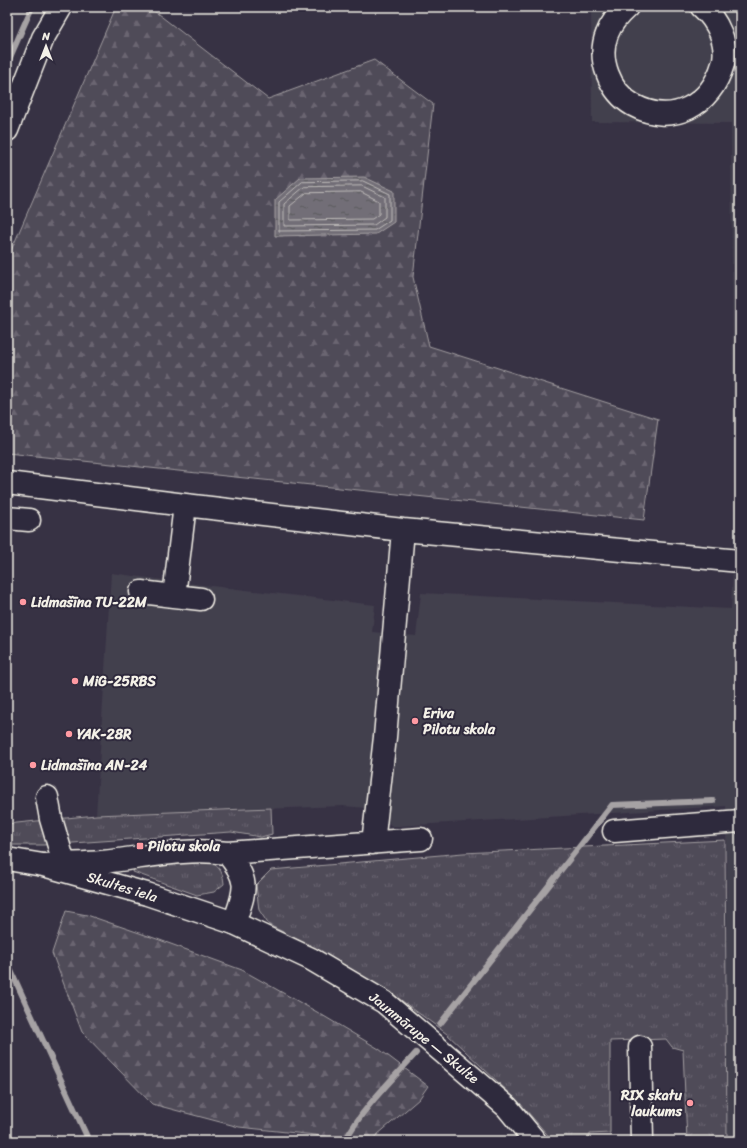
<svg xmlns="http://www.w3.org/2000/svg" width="747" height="1148" font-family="Sriracha,sans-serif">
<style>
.built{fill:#433f4e}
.grass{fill:url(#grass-tufts);stroke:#a29ea0}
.forest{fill:url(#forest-firs);stroke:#a29ea0}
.water{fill:url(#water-ripples);stroke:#a6a2a4}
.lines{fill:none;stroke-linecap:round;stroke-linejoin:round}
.shore{stroke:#c0bdbb;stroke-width:1}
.stream{stroke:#a6a2a4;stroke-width:6}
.minor-casing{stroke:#f4f1e8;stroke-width:25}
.major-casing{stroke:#f4f1e8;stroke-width:25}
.minor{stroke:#2f2a3d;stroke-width:22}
.major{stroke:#2f2a3d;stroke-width:22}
.poi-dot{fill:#ff9aa2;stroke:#2f2a3d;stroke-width:1.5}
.labels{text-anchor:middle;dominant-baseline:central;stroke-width:4;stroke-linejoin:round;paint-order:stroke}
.poi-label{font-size:14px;font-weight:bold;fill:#f4f1e8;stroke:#2f2a3d;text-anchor:start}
.street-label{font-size:14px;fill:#f4f1e8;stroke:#2f2a3d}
</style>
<defs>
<pattern id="grass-tufts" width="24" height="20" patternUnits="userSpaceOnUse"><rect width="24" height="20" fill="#504b59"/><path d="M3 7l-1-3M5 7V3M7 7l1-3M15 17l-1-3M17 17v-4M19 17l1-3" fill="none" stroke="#6a6571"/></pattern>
<pattern id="forest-firs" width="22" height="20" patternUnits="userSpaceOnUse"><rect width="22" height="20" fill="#504b59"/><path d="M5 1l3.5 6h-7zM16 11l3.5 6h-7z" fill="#6a6571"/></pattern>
<pattern id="water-ripples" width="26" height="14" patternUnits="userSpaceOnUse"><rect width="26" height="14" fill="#726e77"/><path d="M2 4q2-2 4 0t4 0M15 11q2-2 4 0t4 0" fill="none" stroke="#5b595c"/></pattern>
</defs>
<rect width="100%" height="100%" fill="#373244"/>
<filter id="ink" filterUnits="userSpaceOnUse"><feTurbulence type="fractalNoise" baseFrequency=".025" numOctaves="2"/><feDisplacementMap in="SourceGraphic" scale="8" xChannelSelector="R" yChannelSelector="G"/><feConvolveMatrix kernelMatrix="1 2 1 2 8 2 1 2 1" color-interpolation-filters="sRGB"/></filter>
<g filter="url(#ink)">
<path class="built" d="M 591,7 L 740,7 L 740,1141 L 727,1141 L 726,806 L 399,826 L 392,826 L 367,808 L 343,806 L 96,815 L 111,573 L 203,585 L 375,605 L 372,632 L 416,636 L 421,593 L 731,609 L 734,545 L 731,123 L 592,122 Z"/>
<path class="grass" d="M 271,808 L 272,834 L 261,837 L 231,832 L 44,845 L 7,845 L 7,824 L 96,815 Z
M 725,840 L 727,1141 L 687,1141 L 683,1050 L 672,1047 L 666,1039 L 610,1041 L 610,1133 L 590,1134 L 590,1141 L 553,1141 L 518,1101 L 447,1034 L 390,992 L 315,948 L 269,925 L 259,910 L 256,885 L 271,870 L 463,853 Z
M 205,860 C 218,865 223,870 224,884 L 214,892 L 197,895 L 133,872 L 134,868 Z"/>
<path class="forest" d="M 116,7 L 149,7 L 268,99 L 374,60 L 433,104 L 413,277 L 429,346 L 658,419 L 644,520 L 7,453 L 7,260 Z
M 66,911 L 87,915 L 157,939 L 242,970 L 317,1012 L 379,1049 L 428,1086 L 419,1099 L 370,1141 L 342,1141 L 315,1135 L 239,1127 L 152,1104 L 82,1032 L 52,953 Z"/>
<path class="water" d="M 364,177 L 394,191 L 394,222 L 376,234 L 275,236 L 275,200 L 300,178 Z"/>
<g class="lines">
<path class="shore" d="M 363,181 L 390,194 L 390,220 L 375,230 L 279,231 L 279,202 L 302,182 Z
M 362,186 L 385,197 L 385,217 L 374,225 L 284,226 L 284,204 L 304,187 Z
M 361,192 L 379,201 L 379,214 L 372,219 L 290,220 L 290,206 L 306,193 Z"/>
<path class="stream" d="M 7,64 L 32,7
M 7,962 L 89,1141
M 440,1024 L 612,805 L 713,801
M 345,1141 C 363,1107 391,1081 416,1053"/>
<defs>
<path id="minor" d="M 627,7 C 618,15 611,23 607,34 C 597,59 610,92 633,105 C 673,127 711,105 723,64 C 729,44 717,20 702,7
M 7,130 L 43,38 L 61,7
M 7,483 L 185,505 L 403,530 L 740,561
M 185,505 L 174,596 L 201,599
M 7,518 L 29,520
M 141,592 L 174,596
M 47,797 L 51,819 L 64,863
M 614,831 L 740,821
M 373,843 L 385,737 L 403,530
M 227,853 C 251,882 245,890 234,923
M 46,865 C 65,863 83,864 102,862 C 144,858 184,847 227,853 L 421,839
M 640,1047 L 642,1141"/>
<path id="major" d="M 7,859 L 43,865 L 147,894 L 234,923 L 311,959 L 384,1002 L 507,1107 L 535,1141"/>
</defs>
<use href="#minor" class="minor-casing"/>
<use href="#major" class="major-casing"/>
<use href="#minor" class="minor"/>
<use href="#major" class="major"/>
</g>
</g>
<g class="poi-dot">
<circle cx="23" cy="602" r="4"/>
<circle cx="75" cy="681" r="4"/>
<circle cx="415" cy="721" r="4"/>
<circle cx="69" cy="734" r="4"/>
<circle cx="33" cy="765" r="4"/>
<rect x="136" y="842" width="8" height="8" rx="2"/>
<circle cx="690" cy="1103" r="4"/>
</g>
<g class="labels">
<g class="poi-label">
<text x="31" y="602">Lidmašīna TU-22M</text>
<text x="83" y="681">MiG-25RBS</text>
<text x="423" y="713">Eriva<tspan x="423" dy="16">Pilotu skola</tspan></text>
<text x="77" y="734">YAK-28R</text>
<text x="41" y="765">Lidmašīna AN-24</text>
<text x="148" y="846">Pilotu skola</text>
<text x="682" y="1095" text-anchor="end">RIX skatu<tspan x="682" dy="16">laukums</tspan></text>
</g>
<g class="street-label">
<text transform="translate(122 887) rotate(17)">Skultes iela</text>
<text transform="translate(424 1038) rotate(39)">Jaunmārupe — Skulte</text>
</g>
</g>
<rect width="747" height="1148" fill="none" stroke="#2f2a3d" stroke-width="24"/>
<rect x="12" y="12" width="723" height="1124" fill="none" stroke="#f4f1e8" stroke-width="1.5" filter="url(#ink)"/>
<g transform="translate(46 46)" stroke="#2f2a3d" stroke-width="3" paint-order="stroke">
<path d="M0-3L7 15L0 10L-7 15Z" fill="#f4f1e8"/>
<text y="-6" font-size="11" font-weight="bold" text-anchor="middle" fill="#f4f1e8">N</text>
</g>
</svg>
